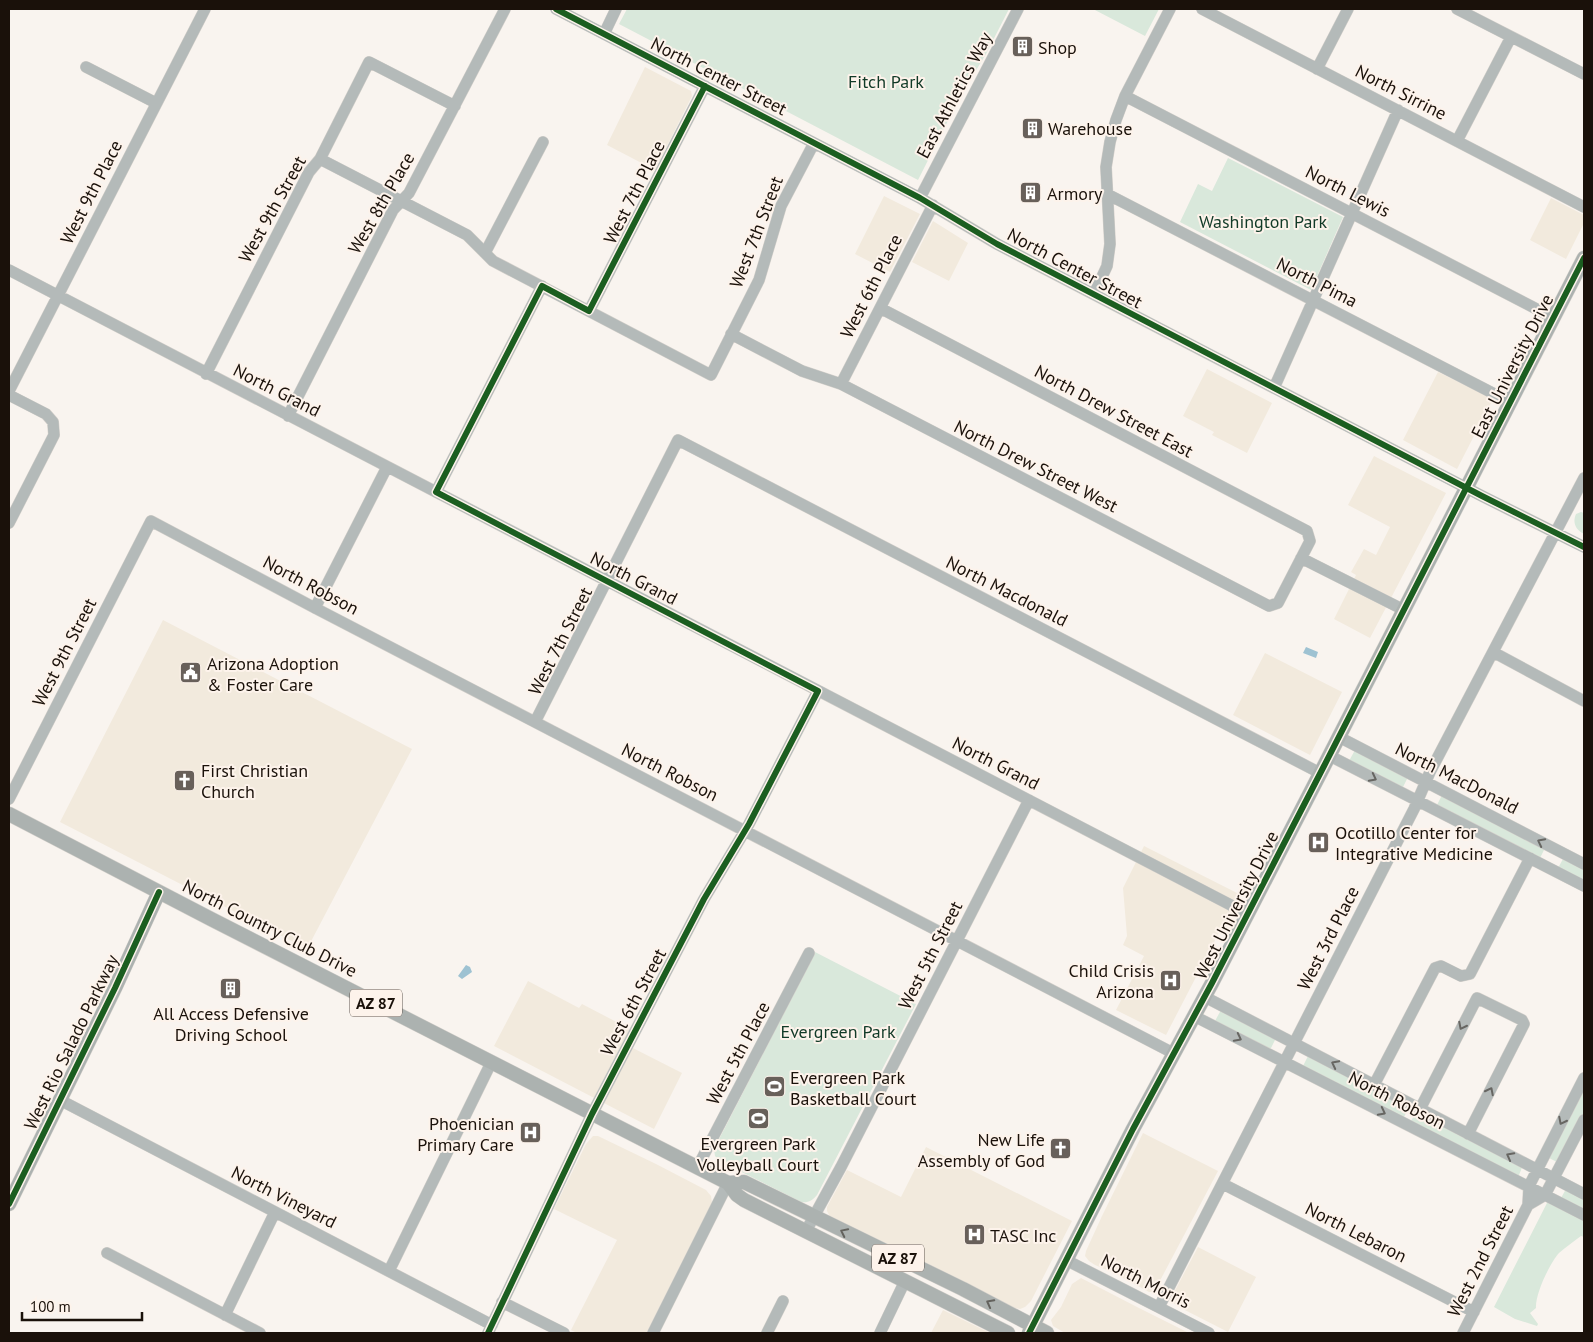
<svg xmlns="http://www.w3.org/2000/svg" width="1593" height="1342" font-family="'PT Sans',sans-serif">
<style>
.commercial{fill:#f2eadd}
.green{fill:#d9e8db}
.water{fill:#9ec2d2}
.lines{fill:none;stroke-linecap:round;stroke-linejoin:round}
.minor-casing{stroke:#d4d0cb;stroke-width:12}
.major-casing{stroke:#d4d0cb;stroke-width:15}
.minor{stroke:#b4bab9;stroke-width:11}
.major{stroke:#acb2b0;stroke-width:14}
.cycleway-casing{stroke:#fdf3eb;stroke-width:9}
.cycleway{stroke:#1b5e20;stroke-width:6}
.oneway{stroke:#676662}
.oneway2{stroke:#63625d}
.labels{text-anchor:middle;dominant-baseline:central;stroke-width:4;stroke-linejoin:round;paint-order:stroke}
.shield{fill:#fdf3eb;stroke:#5e554e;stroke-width:1}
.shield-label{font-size:16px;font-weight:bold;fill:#1a110a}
.poi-label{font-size:18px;fill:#1a110a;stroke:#fdf3eb;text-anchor:start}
.street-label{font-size:18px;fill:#1a110a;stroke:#fdf3eb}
.park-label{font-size:18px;fill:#113a27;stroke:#fdf3eb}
</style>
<rect width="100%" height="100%" fill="#f9f4ef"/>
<path class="commercial" d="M 645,67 L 691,91 L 692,96 L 655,170 L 607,145 Z
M 884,196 L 920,214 L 890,272 L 855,254 Z
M 1551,198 L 1584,215 L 1584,223 L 1566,259 L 1530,240 Z
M 933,221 L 968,243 L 949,281 L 912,262 Z
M 1207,369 L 1272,403 L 1247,453 L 1212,435 L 1214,432 L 1183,416 Z
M 1438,372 L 1493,399 L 1457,469 L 1403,440 Z
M 1374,456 L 1446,493 L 1370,638 L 1334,619 L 1356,575 L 1351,572 L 1364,549 L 1376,555 L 1390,527 L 1348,505 Z
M 163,620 L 412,749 L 307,949 L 60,822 Z
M 1265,653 L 1342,692 L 1310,755 L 1233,715 Z
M 1144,846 L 1239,894 L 1166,1035 L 1116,1010 L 1144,956 L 1123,945 L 1127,936 L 1123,888 Z
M 528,981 L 579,1008 L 582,1004 L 630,1029 L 623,1043 L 682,1073 L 654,1129 L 494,1046 Z
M 1143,1133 L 1218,1171 L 1154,1292 L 1149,1292 L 1114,1273 L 1095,1265 L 1089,1261 L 1085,1256 L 1086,1251 L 1102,1216 Z
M 593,1136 L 598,1136 L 656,1164 L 706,1190 L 711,1196 L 712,1203 L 647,1333 L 577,1333 L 571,1330 L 617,1240 L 554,1209 L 586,1144 Z
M 926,1147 L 1072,1221 L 1031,1301 L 1025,1307 L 1020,1309 L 1015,1308 L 830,1217 L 827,1211 L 827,1207 L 847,1170 L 901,1197 Z
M 1198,1247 L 1256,1277 L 1228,1332 L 1177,1306 L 1172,1302 L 1171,1298 Z
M 1081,1278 L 1137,1307 L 1189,1333 L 1065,1333 L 1053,1326 L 1051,1320 L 1061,1307 L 1072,1284 Z
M 943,1310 L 990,1333 L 931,1333 Z"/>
<path class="green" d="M 627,9 L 1009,9 L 986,54 L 961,95 L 918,180 L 619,24 Z
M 1093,9 L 1159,9 L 1145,36 Z
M 1228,158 L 1343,217 L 1311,290 L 1180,222 L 1198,184 L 1212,191 Z
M 1581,512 L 1584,513 L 1584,534 C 1576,530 1572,523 1576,514 Z
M 1355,750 L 1408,777 L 1402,789 L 1349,761 Z
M 1442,795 L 1545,848 L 1540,858 L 1436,807 Z
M 1563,859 L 1566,859 L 1584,869 L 1584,883 L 1558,868 Z
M 815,952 L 916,1004 L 817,1195 C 812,1201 808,1203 801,1202 L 720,1161 L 715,1156 L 714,1149 Z
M 1221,1010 L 1276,1038 L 1271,1048 L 1268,1049 L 1215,1021 Z
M 1308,1056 L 1407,1106 L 1408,1109 L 1404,1117 L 1400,1117 L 1303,1066 Z
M 1584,1086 L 1584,1114 L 1559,1163 L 1547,1157 Z
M 1416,1112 L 1523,1165 L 1519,1175 L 1516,1176 L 1411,1121 Z
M 1566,1189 L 1584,1197 L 1584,1212 L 1561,1198 Z
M 1547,1203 L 1551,1203 L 1584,1221 L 1584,1237 L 1581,1236 C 1574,1241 1566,1247 1559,1253 C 1550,1263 1535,1294 1536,1308 L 1530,1313 L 1538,1324 L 1537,1326 L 1515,1319 L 1494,1307 Z"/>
<path class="water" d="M 1306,647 L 1318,652 L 1316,658 L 1303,653 Z
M 466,965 L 470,967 L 472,972 L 462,979 L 458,976 Z"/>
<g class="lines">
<defs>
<path id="minor" d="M 556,9 L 920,198 L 997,244 L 1482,496 L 1584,547
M 1202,9 L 1584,207
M 1457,9 L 1584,74
M 604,34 L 616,9
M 86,67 L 156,103
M 1317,69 L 1348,9
M 1125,96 L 1554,318
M 1457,141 L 1511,37
M 320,159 L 467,235 L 493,261 L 711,375 L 759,280 L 781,206 L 814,143
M 1107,194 L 1510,402
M 920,198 L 1018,9
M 485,253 L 543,142
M 9,270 L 1248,914
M 1094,294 L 1107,266 L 1110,244 L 1106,167 L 1110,142 L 1116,120 L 1125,96 L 1170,9
M 589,311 L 705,86
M 731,334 L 802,371 L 841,384 L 1269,606 L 1278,603 L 1310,541 L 1307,531 L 880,308
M 206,374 L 309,172 L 320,159 L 369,62 L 455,106
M 841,384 L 933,205
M 1274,388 L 1398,110
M 9,391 L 205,9
M 9,395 L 46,414 L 53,422 L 54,435 L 9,523
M 288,416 L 393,210 L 409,193 L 505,9
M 436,492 L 542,286
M 1301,558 L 1404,610
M 315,608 L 387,467
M 1493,652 L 1584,701
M 535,722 L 678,440 L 1320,773
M 1339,737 L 1584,864
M 1330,756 L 1584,886
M 9,799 L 151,521 L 315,608 L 1173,1053
M 1205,997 L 1584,1194
M 1194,1016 L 1584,1215
M 1374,1085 L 1435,968 L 1441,966 L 1461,976 L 1470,974 L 1530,858
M 60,1100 L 492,1325
M 1420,1109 L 1477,998 L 1522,1020 L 1524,1024 L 1468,1134
M 697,1168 L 809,953
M 1223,1184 L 1474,1312
M 1528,1205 L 1545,1195 L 1584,1120
M 806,1231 L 841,1167 L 1029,800
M 107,1253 L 260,1333
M 1066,1260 L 1209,1333
M 389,1271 L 491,1063
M 502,1302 L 564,1333
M 1159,1307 L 1414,809 L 1430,772 L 1584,478
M 225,1315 L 275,1212
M 488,1333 L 592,1114 L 704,899 L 749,824 L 818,691
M 653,1333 L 728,1183
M 767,1333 L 783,1301
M 880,1333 L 905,1281
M 1463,1333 L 1528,1205 L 1529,1186 L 1584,1078"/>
<path id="major" d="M 9,814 L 211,919 L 728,1183 L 737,1195 L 744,1200 L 1008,1333
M 728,1183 L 744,1182 L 963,1289 L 1047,1333
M 9,1204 L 115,988 L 159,892
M 1029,1333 L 1133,1129 L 1212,983 L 1324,766 L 1584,258"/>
</defs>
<use href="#minor" class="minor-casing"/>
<use href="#major" class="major-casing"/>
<use href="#minor" class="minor"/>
<use href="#major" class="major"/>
<defs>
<path id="cycleway" d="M 556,9 L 920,198 L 997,244 L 1482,496 L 1584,547
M 9,1204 L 115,988 L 159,892
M 488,1333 L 592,1114 L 704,899 L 749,824 L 818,691 L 436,492 L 542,286 L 589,311 L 705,86
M 1029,1333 L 1133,1129 L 1212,983 L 1324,766 L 1584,258"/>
</defs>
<use href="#cycleway" class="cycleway-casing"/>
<use href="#cycleway" class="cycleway"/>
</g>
<defs><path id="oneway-chevron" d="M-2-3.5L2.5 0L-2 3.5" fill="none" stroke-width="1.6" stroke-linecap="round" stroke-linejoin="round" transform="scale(1.25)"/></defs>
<g class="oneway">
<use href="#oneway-chevron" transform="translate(1373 778) rotate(27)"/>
<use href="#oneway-chevron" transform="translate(1541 842) rotate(-153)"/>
<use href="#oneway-chevron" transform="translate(1462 1026) rotate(117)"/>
<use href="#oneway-chevron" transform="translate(1238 1038) rotate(27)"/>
<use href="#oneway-chevron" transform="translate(1335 1064) rotate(-153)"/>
<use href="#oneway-chevron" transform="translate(1490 1091) rotate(-63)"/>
<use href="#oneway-chevron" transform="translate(1382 1112) rotate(27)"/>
<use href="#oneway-chevron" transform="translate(1562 1121) rotate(117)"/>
<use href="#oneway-chevron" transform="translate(1510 1156) rotate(-152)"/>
</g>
<g class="oneway2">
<use href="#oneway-chevron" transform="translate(844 1232) rotate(-154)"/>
<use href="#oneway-chevron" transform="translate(990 1303) rotate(-152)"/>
</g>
<defs>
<symbol id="building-square" viewBox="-11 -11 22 22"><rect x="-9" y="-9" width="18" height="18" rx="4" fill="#68605a" stroke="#fdf3eb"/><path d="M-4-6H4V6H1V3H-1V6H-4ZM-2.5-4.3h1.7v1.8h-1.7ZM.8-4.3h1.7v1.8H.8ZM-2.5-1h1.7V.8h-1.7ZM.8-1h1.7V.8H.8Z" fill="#fff"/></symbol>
<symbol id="civic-square" viewBox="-11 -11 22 22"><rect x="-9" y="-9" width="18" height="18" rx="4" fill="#68605a" stroke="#fdf3eb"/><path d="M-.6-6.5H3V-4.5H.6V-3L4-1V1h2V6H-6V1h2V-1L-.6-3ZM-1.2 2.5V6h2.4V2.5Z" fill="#fff"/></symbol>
<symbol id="church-square" viewBox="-11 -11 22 22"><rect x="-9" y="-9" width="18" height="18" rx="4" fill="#68605a" stroke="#fdf3eb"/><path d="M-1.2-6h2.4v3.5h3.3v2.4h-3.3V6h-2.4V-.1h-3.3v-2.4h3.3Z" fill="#fff"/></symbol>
<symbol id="hospital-square" viewBox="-11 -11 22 22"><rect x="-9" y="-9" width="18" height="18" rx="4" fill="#68605a" stroke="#fdf3eb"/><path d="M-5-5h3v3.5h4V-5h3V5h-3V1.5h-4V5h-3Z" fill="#fff"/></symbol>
<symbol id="stadium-square" viewBox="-11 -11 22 22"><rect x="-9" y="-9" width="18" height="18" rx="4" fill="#68605a" stroke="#fdf3eb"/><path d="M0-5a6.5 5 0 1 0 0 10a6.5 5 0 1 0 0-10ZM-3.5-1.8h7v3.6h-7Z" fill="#fff"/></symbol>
</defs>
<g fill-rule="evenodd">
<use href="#building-square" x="1010" y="34" width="25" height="25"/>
<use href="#building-square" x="1020" y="116" width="25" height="25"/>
<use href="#building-square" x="1018" y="180" width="25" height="25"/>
<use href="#civic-square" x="178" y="660" width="25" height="25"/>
<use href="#church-square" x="172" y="768" width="25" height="25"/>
<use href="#hospital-square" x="1306" y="830" width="25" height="25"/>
<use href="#hospital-square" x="1158" y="968" width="25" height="25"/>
<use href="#building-square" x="218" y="976" width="25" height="25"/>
<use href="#stadium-square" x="762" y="1074" width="25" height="25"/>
<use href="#stadium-square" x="746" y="1106" width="25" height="25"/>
<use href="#hospital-square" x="518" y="1120" width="25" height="25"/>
<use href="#church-square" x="1048" y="1136" width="25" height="25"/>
<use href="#hospital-square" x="962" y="1222" width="25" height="25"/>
</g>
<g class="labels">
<g class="shield">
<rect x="350" y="989.5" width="52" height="27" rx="4"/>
<rect x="872" y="1244.5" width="52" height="27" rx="4"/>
</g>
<g class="shield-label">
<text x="376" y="1003">AZ 87</text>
<text x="898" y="1258">AZ 87</text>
</g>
<g class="poi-label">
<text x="1038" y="47">Shop</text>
<text x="1048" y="128">Warehouse</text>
<text x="1047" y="193">Armory</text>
<text x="207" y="663">Arizona Adoption<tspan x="207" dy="21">&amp; Foster Care</tspan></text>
<text x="201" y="770">First Christian<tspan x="201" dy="21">Church</tspan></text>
<text x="1335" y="832">Ocotillo Center for<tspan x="1335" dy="21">Integrative Medicine</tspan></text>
<text x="1154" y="970" text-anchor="end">Child Crisis<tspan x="1154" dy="21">Arizona</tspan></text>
<text x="231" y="1013" text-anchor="middle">All Access Defensive<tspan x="231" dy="21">Driving School</tspan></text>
<text x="790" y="1077">Evergreen Park<tspan x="790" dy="21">Basketball Court</tspan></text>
<text x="514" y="1123" text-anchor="end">Phoenician<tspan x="514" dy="21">Primary Care</tspan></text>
<text x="1045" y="1139" text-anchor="end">New Life<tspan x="1045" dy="21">Assembly of God</tspan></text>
<text x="758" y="1143" text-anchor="middle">Evergreen Park<tspan x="758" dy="21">Volleyball Court</tspan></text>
<text x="990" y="1235">TASC Inc</text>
</g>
<g class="street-label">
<text transform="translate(719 76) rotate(27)">North Center Street</text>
<text transform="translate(1401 92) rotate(27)">North Sirrine</text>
<text transform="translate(954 95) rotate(-62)">East Athletics Way</text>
<text transform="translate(1348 191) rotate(27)">North Lewis</text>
<text transform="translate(91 192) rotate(-63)">West 9th Place</text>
<text transform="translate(634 192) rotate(-63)">West 7th Place</text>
<text transform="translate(381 203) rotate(-60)">West 8th Place</text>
<text transform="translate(272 209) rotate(-61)">West 9th Street</text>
<text transform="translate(756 232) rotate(-69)">West 7th Street</text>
<text transform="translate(1075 268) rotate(28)">North Center Street</text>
<text transform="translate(1317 282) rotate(27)">North Pima</text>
<text transform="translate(871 286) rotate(-63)">West 6th Place</text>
<text transform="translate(1512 366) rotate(-63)">East University Drive</text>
<text transform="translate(277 390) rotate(27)">North Grand</text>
<text transform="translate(1114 411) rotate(28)">North Drew Street East</text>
<text transform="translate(1036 466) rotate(27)">North Drew Street West</text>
<text transform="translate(634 578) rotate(27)">North Grand</text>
<text transform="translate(311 585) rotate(28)">North Robson</text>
<text transform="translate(1007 591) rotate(27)">North Macdonald</text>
<text transform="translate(560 641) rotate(-63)">West 7th Street</text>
<text transform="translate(64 652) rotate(-63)">West 9th Street</text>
<text transform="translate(996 763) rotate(27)">North Grand</text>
<text transform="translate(670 772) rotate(27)">North Robson</text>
<text transform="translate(1457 778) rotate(27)">North MacDonald</text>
<text transform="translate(1236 905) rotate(-63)">West University Drive</text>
<text transform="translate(270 928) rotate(27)">North Country Club Drive</text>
<text transform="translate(1328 938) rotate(-63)">West 3rd Place</text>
<text transform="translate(930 955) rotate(-63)">West 5th Street</text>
<text transform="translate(633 1002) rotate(-62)">West 6th Street</text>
<text transform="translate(71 1042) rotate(-64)">West Rio Salado Parkway</text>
<text transform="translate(738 1053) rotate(-62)">West 5th Place</text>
<text transform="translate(1397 1100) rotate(27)">North Robson</text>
<text transform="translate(284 1197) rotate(27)">North Vineyard</text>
<text transform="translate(1356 1232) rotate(27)">North Lebaron</text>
<text transform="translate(1480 1261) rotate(-63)">West 2nd Street</text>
<text transform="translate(1146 1281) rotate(27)">North Morris</text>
</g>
<g class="park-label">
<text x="886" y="81">Fitch Park</text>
<text x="1263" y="221">Washington Park</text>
<text x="838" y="1031">Evergreen Park</text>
</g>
</g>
<rect width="1593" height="1342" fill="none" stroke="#1a110a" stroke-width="20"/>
<path d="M22 1312v8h120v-8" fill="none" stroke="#1a110a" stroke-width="2.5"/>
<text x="30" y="1312" font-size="15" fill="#1a110a" stroke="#fdf3eb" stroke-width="4" paint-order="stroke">100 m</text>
</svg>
